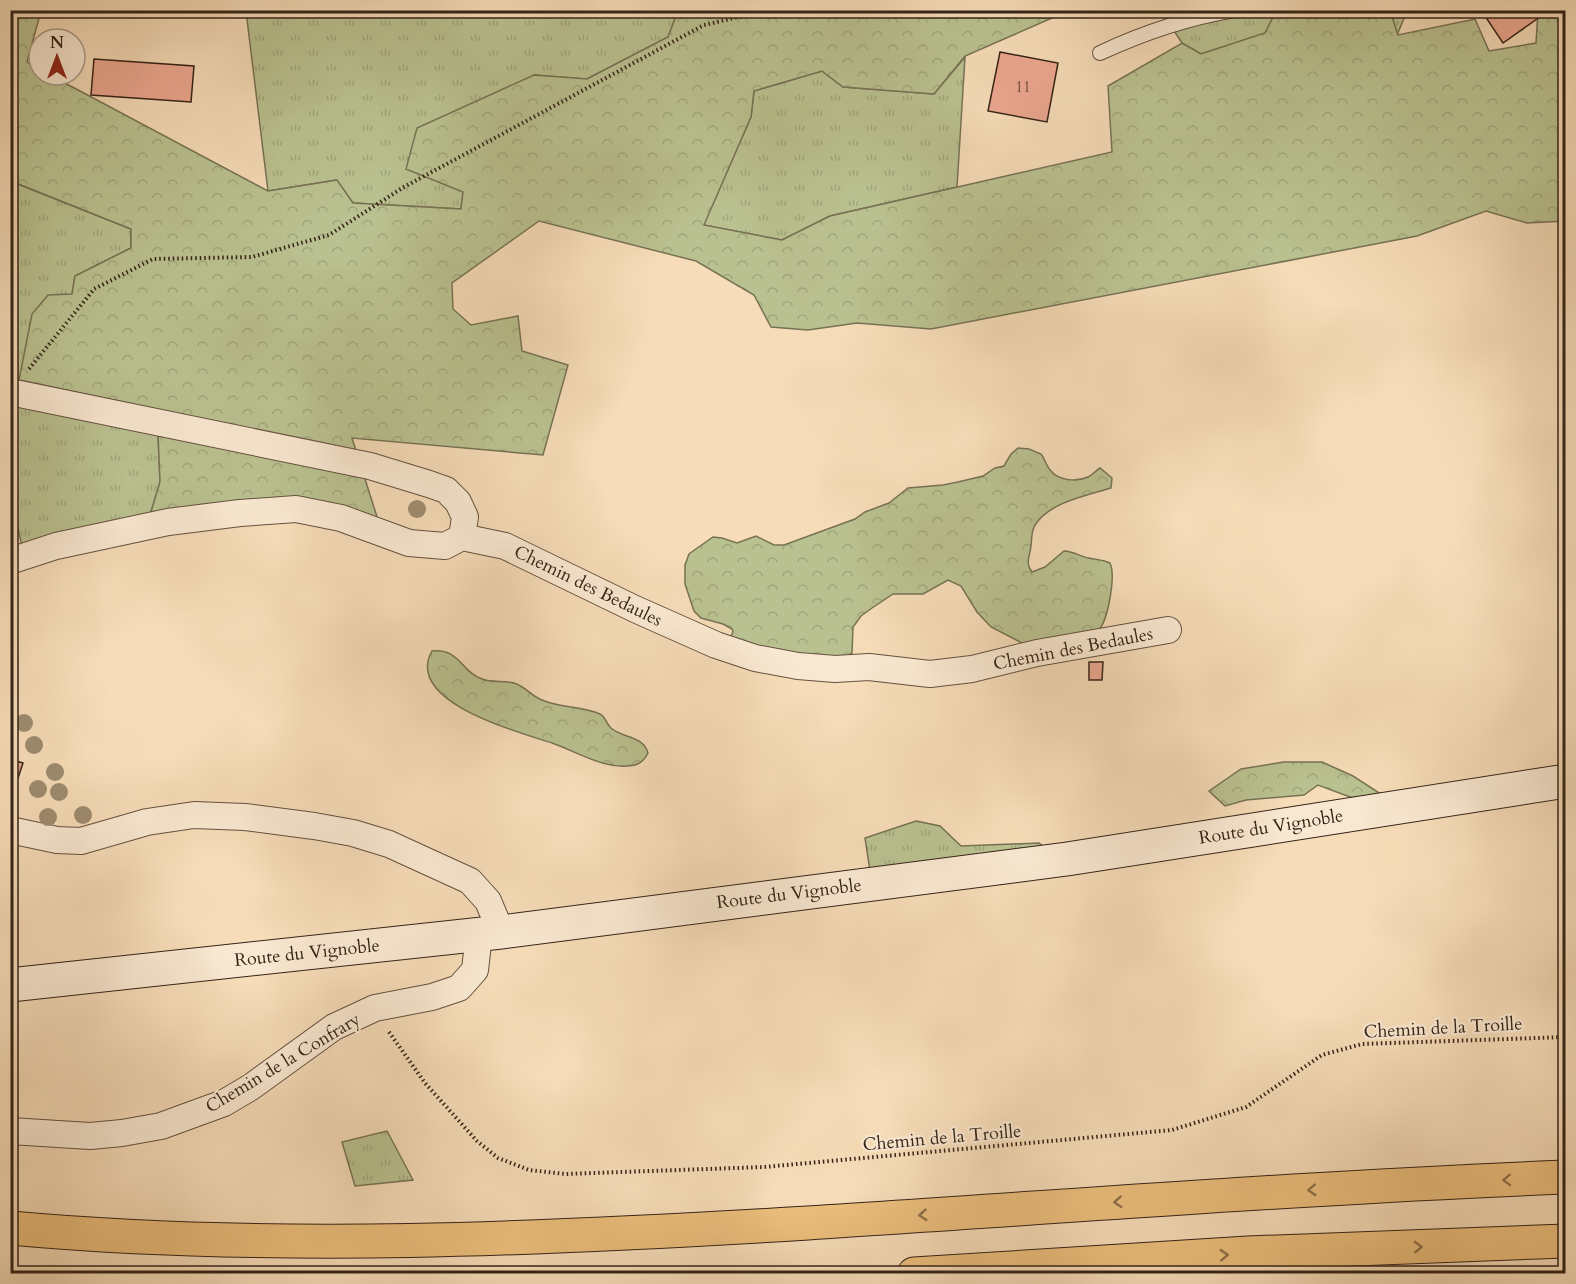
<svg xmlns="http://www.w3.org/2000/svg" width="1576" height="1284" font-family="Cardo,serif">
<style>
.grass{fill:url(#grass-tufts);stroke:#777254;stroke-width:1.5}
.forest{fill:url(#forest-crowns);stroke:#777254;stroke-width:1.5}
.building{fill:#eca790;stroke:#342317;stroke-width:1.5}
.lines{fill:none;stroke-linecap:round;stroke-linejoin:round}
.lane-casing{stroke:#64513f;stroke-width:16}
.street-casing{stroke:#64513f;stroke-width:28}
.secondary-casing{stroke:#342317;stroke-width:35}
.highway-casing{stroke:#342317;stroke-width:35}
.path{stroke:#342317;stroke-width:4;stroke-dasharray:1.5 3;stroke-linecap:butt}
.lane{stroke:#f9e8d1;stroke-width:14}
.street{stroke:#f9e8d1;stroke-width:26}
.secondary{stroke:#f9e8d1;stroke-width:33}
.highway{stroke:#ebbe7c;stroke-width:33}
.tree{fill:#9e8c70}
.oneway{stroke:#90704a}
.labels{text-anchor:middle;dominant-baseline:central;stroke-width:4.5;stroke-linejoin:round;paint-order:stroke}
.number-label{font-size:15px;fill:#624435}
.street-label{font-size:18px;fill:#342317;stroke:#f9e8d1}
</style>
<defs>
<pattern id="grass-tufts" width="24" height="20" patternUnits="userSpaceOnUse" patternTransform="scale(1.5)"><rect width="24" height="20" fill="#bac190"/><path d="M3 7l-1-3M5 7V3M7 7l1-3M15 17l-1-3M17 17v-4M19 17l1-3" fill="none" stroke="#a0a67b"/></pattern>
<pattern id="forest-crowns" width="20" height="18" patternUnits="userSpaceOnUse" patternTransform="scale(1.5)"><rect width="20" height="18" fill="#bac190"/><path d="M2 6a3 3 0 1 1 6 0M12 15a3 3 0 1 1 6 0" fill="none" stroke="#a0a67b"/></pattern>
</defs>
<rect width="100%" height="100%" fill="#f6dcb8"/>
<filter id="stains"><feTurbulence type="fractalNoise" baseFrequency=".00333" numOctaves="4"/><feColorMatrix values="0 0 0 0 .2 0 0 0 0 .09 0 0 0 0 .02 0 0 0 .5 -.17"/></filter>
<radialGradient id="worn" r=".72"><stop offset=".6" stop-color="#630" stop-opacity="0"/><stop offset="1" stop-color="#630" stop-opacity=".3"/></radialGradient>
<path class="grass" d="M 350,10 L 391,15 L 403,10 L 678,11 L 668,37 L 587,79 L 534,75 L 463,193 L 461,209 L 353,203 L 336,180 L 268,191 L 246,11 Z
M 1161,11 L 1279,11 L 1276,11 L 1266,33 L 1201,54 L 1182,43 Z
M 1390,11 L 1407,11 L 1397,35 Z
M 965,57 L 957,187 L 830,216 L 782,240 L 703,225 L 751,117 L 754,91 L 822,71 L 843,87 L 934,94 Z
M 10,181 L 131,229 L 131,248 L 75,276 L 72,294 L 19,380 L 157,409 L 160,482 L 145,532 L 24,556 L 10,491 Z
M 916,821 L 940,826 L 961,846 L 1039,843 L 1050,852 L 870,871 L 865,838 Z
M 387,1131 L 413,1180 L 355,1186 L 342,1142 Z"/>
<path class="forest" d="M 10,11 L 128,11 L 129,17 L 41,11 L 27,62 L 39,69 L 39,75 L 50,75 L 268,191 L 337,180 L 353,203 L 461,209 L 463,192 L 406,169 L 417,128 L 534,75 L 587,79 L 668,37 L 678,11 L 1068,11 L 965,56 L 934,94 L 843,87 L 822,71 L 754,91 L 751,117 L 704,225 L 782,240 L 830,216 L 1112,152 L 1108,86 L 1182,43 L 1201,54 L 1265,33 L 1276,11 L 1390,11 L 1398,35 L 1475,19 L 1489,51 L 1536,43 L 1538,11 L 1565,11 L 1565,221 L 1527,223 L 1486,211 L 1417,236 L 931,329 L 857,323 L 808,330 L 771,327 L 754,295 L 696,261 L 539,221 L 452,283 L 453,309 L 471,325 L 518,316 L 522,351 L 568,365 L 543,455 L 352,438 L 385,542 L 292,515 L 145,532 L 160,482 L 157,409 L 19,380 L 32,314 L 48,295 L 72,294 L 75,276 L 131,248 L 131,229 L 11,181 Z
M 1018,448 L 1029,449 L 1041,454 C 1045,459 1046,466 1051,471 C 1059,481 1077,482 1088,477 C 1093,475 1095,471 1100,468 L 1112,478 L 1111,488 C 1088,495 1046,503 1034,527 C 1031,534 1032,539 1031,545 C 1031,555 1024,562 1032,572 L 1045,567 L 1064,551 C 1074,551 1080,557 1089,558 C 1097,560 1102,559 1110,563 C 1116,576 1108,619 1099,630 L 1024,644 L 991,627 L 977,612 L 961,586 L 948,580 L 923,594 L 893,594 L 872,608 L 861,616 L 853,627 L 852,653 L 833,667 L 730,638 L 733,632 L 732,629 L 723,624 L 701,618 L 694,611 L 685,584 L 685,565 L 689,554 L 713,537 L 722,538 L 737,543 L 756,536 L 774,545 L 784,545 L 855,519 L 865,512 L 889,503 L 908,488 L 943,485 L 958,482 L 983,476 L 995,468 L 1004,466 L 1011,454 Z
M 432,651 C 460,648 461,672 482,679 C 492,683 504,680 514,683 C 525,686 531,696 542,700 C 560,708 582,706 600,714 C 606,717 606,724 611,728 C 622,738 644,736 648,753 C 645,759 642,763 635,765 C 606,771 578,752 552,743 C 521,733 403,702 432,651 Z
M 1284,762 L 1322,762 L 1353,776 L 1384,796 L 1365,799 L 1350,797 L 1318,785 L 1304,795 L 1246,800 L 1225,806 L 1209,791 L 1241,769 Z"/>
<path class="building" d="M 1481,10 L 1542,10 L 1544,14 L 1503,43 Z
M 1000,52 L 1058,63 L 1047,122 L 988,111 Z
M 94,59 L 194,66 L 191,102 L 91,95 Z
M 1089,662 L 1103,662 L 1102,680 L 1089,680 Z
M 10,759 L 23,763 L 11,799 L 10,798 Z"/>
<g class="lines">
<defs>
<path id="lane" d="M 1100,53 C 1145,32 1186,18 1235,10"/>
<path id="street" d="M 10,392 L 370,466 L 429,484 L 446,490 L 458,502 L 465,517 L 462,537
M 10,561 L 56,546 L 168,522 L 240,513 L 296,509 L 341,518 L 409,543 L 445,546 L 462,537 L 505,546 L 635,609 L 716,645 L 755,658 L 798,666 L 835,669 L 869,667 L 930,674 L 972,669 L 1037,653 L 1168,630
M 10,830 L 57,840 L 81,841 L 147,822 L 194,815 L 245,817 L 314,826 L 353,833 L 389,844 L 470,881 L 488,901 L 501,932
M 10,1131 L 90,1136 L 122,1133 L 161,1126 L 224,1103 L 251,1087 L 334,1027 L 375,1008 L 432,997 L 459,988 L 475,970 L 479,934"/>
<path id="secondary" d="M 10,985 L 501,932 L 1067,859 L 1566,781"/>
<path id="highway" d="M 10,1228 C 276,1252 543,1239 808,1223 C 1060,1207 1313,1187 1566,1177
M 914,1274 L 1248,1253 L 1566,1241"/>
</defs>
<use href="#lane" class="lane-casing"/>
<use href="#street" class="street-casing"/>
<use href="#secondary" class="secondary-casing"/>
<use href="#highway" class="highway-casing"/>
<path class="path" d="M 29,369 L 94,289 L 153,259 L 252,257 L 329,235 L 404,187 L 704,25 L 769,10
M 389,1032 L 425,1083 L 477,1141 L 498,1158 L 529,1170 L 565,1174 L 764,1167 L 1172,1130 L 1246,1107 L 1322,1055 L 1362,1044 L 1566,1037"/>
<use href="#lane" class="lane"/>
<use href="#street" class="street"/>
<use href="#secondary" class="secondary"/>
<use href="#highway" class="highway"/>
</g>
<g class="tree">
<circle cx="417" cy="509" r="9"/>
<circle cx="24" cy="723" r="9"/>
<circle cx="34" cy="745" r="9"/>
<circle cx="55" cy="772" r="9"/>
<circle cx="38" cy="789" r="9"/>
<circle cx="59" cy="792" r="9"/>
<circle cx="83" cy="815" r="9"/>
<circle cx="48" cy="817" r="9"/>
</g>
<defs><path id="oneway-chevron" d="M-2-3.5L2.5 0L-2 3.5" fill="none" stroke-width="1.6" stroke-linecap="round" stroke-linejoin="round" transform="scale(1.5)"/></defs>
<g class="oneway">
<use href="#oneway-chevron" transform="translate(1507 1180) rotate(178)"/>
<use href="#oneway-chevron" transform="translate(1312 1190) rotate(177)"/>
<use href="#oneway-chevron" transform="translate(1118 1202) rotate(176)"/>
<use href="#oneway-chevron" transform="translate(923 1215) rotate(176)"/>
<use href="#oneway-chevron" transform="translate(1418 1247) rotate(-2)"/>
<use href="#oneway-chevron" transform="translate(1224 1255) rotate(-3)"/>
</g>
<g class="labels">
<g class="number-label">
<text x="1023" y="87">11</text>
</g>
<g class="street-label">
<text transform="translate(588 586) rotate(26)">Chemin des Bedaules</text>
<text transform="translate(1073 649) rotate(-11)">Chemin des Bedaules</text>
<text transform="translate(1271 827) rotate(-9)">Route du Vignoble</text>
<text transform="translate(789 894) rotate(-7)">Route du Vignoble</text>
<text transform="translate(307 953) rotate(-6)">Route du Vignoble</text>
<text transform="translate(1443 1028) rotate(-3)">Chemin de la Troille</text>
<text transform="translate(283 1063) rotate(-31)">Chemin de la Confrary</text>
<text transform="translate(942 1138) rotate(-5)">Chemin de la Troille</text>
</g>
</g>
<rect width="1576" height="1284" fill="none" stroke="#f6dcb8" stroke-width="36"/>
<rect x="12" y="12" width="1552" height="1260" fill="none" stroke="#342317" stroke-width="3"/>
<rect x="18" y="18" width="1540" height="1248" fill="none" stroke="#342317" stroke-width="1.5"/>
<g transform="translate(57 57)"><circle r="28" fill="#f9e8d1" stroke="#aa9987" stroke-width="1.5"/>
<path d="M0-4.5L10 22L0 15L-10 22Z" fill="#8f2418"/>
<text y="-9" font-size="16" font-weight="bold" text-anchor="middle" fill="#342317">N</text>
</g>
<rect width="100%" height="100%" filter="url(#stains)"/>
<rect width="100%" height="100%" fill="url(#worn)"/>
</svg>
